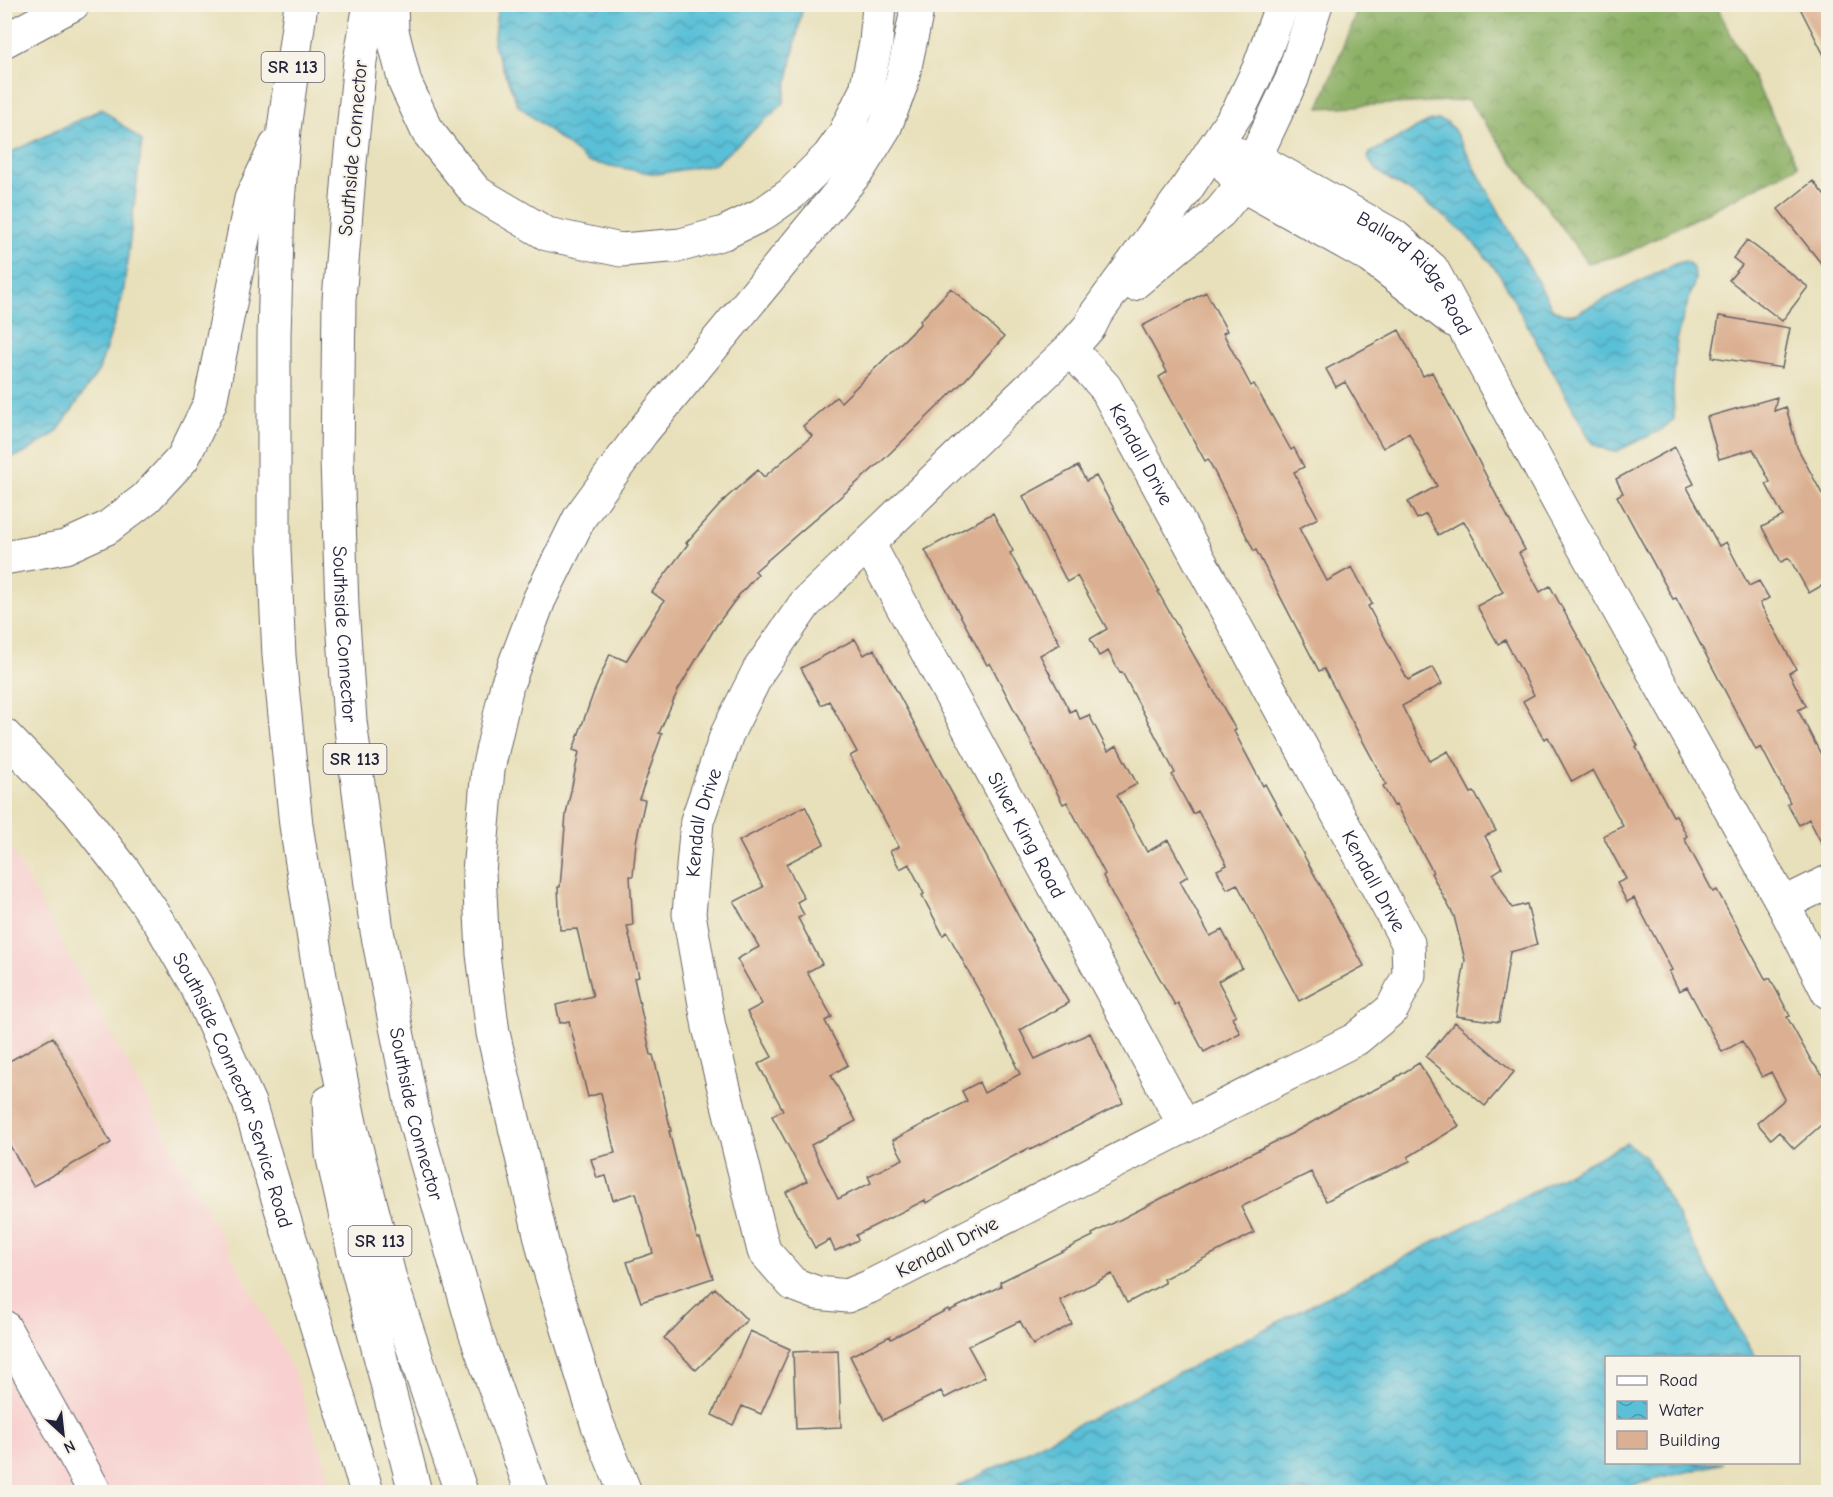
<svg xmlns="http://www.w3.org/2000/svg" width="1833" height="1497" font-family="'Comic Neue',sans-serif">
<style>
.built{fill:#f7d0cf}
.forest{fill:url(#forest-crowns);stroke:#566850;stroke-width:1.5}
.water{fill:url(#water-waves);stroke:#3e7189;stroke-width:1.5}
.building{fill:#dbb092}
.lines{fill:none;stroke-linecap:round;stroke-linejoin:round}
.minor-casing{stroke:#676467;stroke-width:35}
.highway-casing{stroke:#676467;stroke-width:35}
.minor{stroke:#fff;stroke-width:33}
.highway{stroke:#fff;stroke-width:33}
.labels{text-anchor:middle;dominant-baseline:central;stroke-width:4.5;stroke-linejoin:round;paint-order:stroke}
.shield{fill:#f7f3e8;stroke:#62616f;stroke-width:1.5}
.shield-label{font-size:18px;font-weight:bold;fill:#22223b}
.street-label{font-size:20px;fill:#22223b;stroke:#f7f3e8}
</style>
<defs>
<pattern id="forest-crowns" width="20" height="18" patternUnits="userSpaceOnUse" patternTransform="scale(1.5)"><rect width="20" height="18" fill="#8aaf64"/><path d="M2 6a3 3 0 1 1 6 0M12 15a3 3 0 1 1 6 0" fill="none" stroke="#708e54"/></pattern>
<pattern id="water-waves" width="16" height="10" patternUnits="userSpaceOnUse" patternTransform="scale(1.5)"><rect width="16" height="10" fill="#5ac0d7"/><path d="M0 5q4-4 8 0t8 0" fill="none" stroke="#4a9cb0"/></pattern>
</defs>
<rect width="100%" height="100%" fill="#f7f3e8"/>
<filter id="ink" filterUnits="userSpaceOnUse"><feTurbulence type="fractalNoise" baseFrequency=".0167" numOctaves="2"/><feDisplacementMap in="SourceGraphic" scale="12" xChannelSelector="R" yChannelSelector="G"/><feConvolveMatrix kernelMatrix="1 2 1 2 8 2 1 2 1" color-interpolation-filters="sRGB"/></filter>
<filter id="wash" filterUnits="userSpaceOnUse"><feTurbulence type="fractalNoise" baseFrequency=".008" numOctaves="4" result="noise"/><feDisplacementMap in="SourceGraphic" scale="24" xChannelSelector="R" yChannelSelector="G"/><feGaussianBlur stdDeviation="1.35" result="paint"/><feColorMatrix in="noise" values="0 0 0 0 0 0 0 0 0 0 0 0 0 0 0 0 0 1.4 0 .05"/><feComposite in="paint" operator="in"/></filter>
<g filter="url(#wash)">
<rect width="100%" height="100%" fill="#e8e0ba"/>
<path class="built" d="M 4,836 L 293,1369 L 334,1492 L 5,1492 Z"/>
<path class="forest" d="M 1359,5 L 1716,5 L 1798,166 L 1625,254 L 1588,263 L 1468,100 L 1319,108 Z"/>
<path class="water" d="M 498,4 L 803,4 L 803,5 L 783,104 L 715,164 L 657,174 L 588,162 L 518,105 L 493,44 Z
M 102,109 L 142,141 L 123,295 L 99,370 L 57,432 L 23,454 L 5,459 L 5,155 Z
M 1438,120 L 1447,122 L 1454,130 L 1552,308 C 1560,314 1567,316 1577,313 L 1675,264 L 1685,261 C 1693,266 1695,271 1695,280 L 1677,337 L 1673,389 L 1674,419 L 1661,430 L 1617,451 L 1609,451 L 1595,445 L 1589,438 L 1500,275 C 1485,255 1469,236 1449,220 C 1437,211 1424,201 1412,193 C 1396,182 1377,176 1368,158 L 1370,153 L 1428,122 Z
M 1627,1143 L 1646,1158 L 1755,1357 L 1606,1358 L 1606,1462 L 1723,1463 L 1604,1492 L 947,1492 Z"/>
<g id="blocks">
<path class="building" d="M 1798,4 L 1828,4 L 1828,63 Z
M 1813,181 L 1828,200 L 1828,272 L 1778,209 Z
M 1747,240 L 1808,287 L 1782,321 L 1729,280 L 1742,265 L 1733,258 Z
M 951,288 L 1004,337 L 966,379 L 883,460 L 755,571 L 758,574 L 739,595 L 716,626 L 678,690 L 659,733 L 662,734 L 639,799 L 645,800 L 636,842 L 633,876 L 630,876 L 633,925 L 627,926 L 639,977 L 634,978 L 651,1055 L 653,1055 L 659,1078 L 671,1131 L 669,1131 L 681,1180 L 697,1238 L 700,1238 L 713,1278 L 641,1302 L 627,1262 L 653,1253 L 636,1193 L 613,1200 L 606,1176 L 597,1178 L 591,1159 L 615,1153 L 601,1093 L 588,1097 L 569,1021 L 560,1023 L 556,1005 L 593,996 L 577,929 L 560,930 L 558,887 L 560,887 L 566,814 L 579,752 L 573,750 L 593,694 L 610,654 L 626,661 L 664,601 L 652,592 L 688,544 L 686,543 L 726,498 L 758,470 L 764,477 L 812,436 L 803,426 L 836,397 L 841,402 L 921,323 L 920,321 Z
M 1206,292 L 1227,331 L 1223,333 L 1251,386 L 1254,384 L 1291,450 L 1294,448 L 1304,467 L 1294,472 L 1318,518 L 1299,528 L 1327,581 L 1352,567 L 1372,604 L 1368,606 L 1408,680 L 1433,667 L 1442,684 L 1402,706 L 1430,761 L 1448,751 L 1471,793 L 1474,792 L 1496,831 L 1485,836 L 1502,868 L 1493,874 L 1512,908 L 1527,904 L 1537,945 L 1510,952 L 1499,1022 L 1456,1016 L 1465,960 L 1454,916 L 1431,873 L 1433,872 L 1396,805 L 1394,806 L 1383,786 L 1386,784 L 1324,669 L 1319,671 L 1256,550 L 1254,551 L 1208,459 L 1205,461 L 1159,377 L 1167,372 L 1142,326 Z
M 1719,316 L 1790,328 L 1782,368 L 1712,357 Z
M 1399,330 L 1423,376 L 1432,372 L 1525,550 L 1519,553 L 1540,592 L 1550,586 L 1638,746 L 1636,747 L 1673,816 L 1676,815 L 1687,836 L 1684,838 L 1713,892 L 1717,890 L 1766,980 L 1770,978 L 1790,1016 L 1787,1017 L 1812,1062 L 1828,1081 L 1828,1119 L 1794,1149 L 1779,1132 L 1771,1139 L 1757,1123 L 1785,1099 L 1771,1072 L 1762,1077 L 1742,1041 L 1722,1052 L 1687,987 L 1679,991 L 1669,971 L 1672,970 L 1634,898 L 1627,902 L 1617,883 L 1626,879 L 1603,836 L 1623,826 L 1593,770 L 1572,782 L 1548,737 L 1544,739 L 1523,701 L 1534,695 L 1505,640 L 1498,644 L 1477,606 L 1503,592 L 1464,521 L 1438,535 L 1426,514 L 1417,519 L 1408,502 L 1437,486 L 1409,433 L 1383,448 L 1345,382 L 1336,387 L 1326,369 Z
M 1777,397 L 1774,411 L 1786,407 L 1797,447 L 1828,505 L 1828,582 L 1809,593 L 1789,558 L 1781,562 L 1762,527 L 1783,516 L 1766,484 L 1770,482 L 1753,449 L 1719,459 L 1707,417 Z
M 1675,447 L 1694,484 L 1687,487 L 1719,546 L 1726,542 L 1749,586 L 1759,581 L 1769,598 L 1760,603 L 1796,669 L 1789,673 L 1806,706 L 1798,710 L 1828,768 L 1828,856 L 1809,819 L 1799,825 L 1787,804 L 1790,802 L 1761,747 L 1756,750 L 1676,598 L 1673,599 L 1617,496 L 1623,493 L 1616,479 Z
M 1078,466 L 1086,481 L 1096,476 L 1159,591 L 1158,592 L 1236,730 L 1234,731 L 1263,786 L 1265,784 L 1364,966 L 1299,1001 L 1237,884 L 1227,889 L 1217,870 L 1227,865 L 1198,811 L 1193,814 L 1172,775 L 1175,773 L 1122,672 L 1120,673 L 1108,651 L 1099,656 L 1090,639 L 1107,629 L 1077,576 L 1067,582 L 1023,496 Z
M 993,513 L 1013,551 L 1010,553 L 1060,644 L 1040,655 L 1070,712 L 1075,709 L 1080,719 L 1089,715 L 1108,751 L 1117,746 L 1137,784 L 1117,795 L 1147,852 L 1168,840 L 1188,876 L 1180,881 L 1210,936 L 1222,930 L 1242,968 L 1218,981 L 1236,1015 L 1232,1017 L 1240,1033 L 1204,1052 L 1178,1003 L 1175,1005 L 1114,898 L 1103,876 L 1105,874 L 1067,802 L 1063,804 L 990,663 L 987,665 L 925,550 Z
M 855,639 L 864,655 L 874,649 L 1020,919 L 1069,1003 L 1020,1030 L 1035,1059 L 1090,1033 L 1123,1103 L 1030,1150 L 1029,1148 L 926,1203 L 925,1200 L 856,1235 L 858,1240 L 835,1251 L 830,1240 L 815,1248 L 786,1192 L 807,1181 L 772,1116 L 783,1110 L 758,1064 L 772,1057 L 747,1012 L 762,1004 L 737,959 L 759,947 L 734,902 L 763,887 L 739,841 L 805,806 L 824,844 L 786,864 L 804,898 L 797,902 L 804,915 L 798,918 L 822,964 L 807,972 L 832,1017 L 825,1021 L 848,1065 L 831,1075 L 856,1121 L 811,1145 L 838,1199 L 871,1183 L 868,1176 L 903,1159 L 893,1140 L 967,1101 L 962,1091 L 979,1082 L 984,1093 L 1020,1074 L 1014,1062 L 1016,1062 L 984,1000 L 947,932 L 943,935 L 922,895 L 924,894 L 909,864 L 900,869 L 890,851 L 899,847 L 850,756 L 857,752 L 829,701 L 821,705 L 801,668 Z
M 1455,1022 L 1514,1072 L 1485,1106 L 1426,1057 Z
M 53,1037 L 111,1143 L 33,1186 L 4,1135 L 4,1064 Z
M 1419,1063 L 1459,1126 L 1408,1157 L 1410,1161 L 1371,1179 L 1371,1178 L 1326,1201 L 1311,1172 L 1241,1207 L 1254,1233 L 1163,1279 L 1165,1283 L 1127,1303 L 1112,1274 L 1060,1300 L 1072,1324 L 1033,1345 L 1020,1321 L 968,1346 L 985,1377 L 945,1398 L 941,1391 L 883,1420 L 850,1356 L 890,1336 L 891,1339 L 948,1309 L 949,1311 L 1001,1286 L 1000,1282 L 1093,1236 L 1092,1234 L 1199,1179 L 1291,1134 L 1337,1108 L 1396,1079 L 1395,1078 Z
M 715,1288 L 747,1320 L 696,1370 L 664,1338 Z
M 750,1331 L 790,1349 L 761,1414 L 742,1406 L 733,1425 L 712,1415 Z
M 838,1350 L 841,1427 L 796,1429 L 793,1352 Z"/>
</g>
</g>
<g filter="url(#ink)">
<use href="#blocks" fill-opacity="0" stroke="#676467" stroke-width="1.5"/>
<g class="lines">
<defs>
<g id="minor">
<path d="M 4,41 L 73,4"/>
<path id="s1" d="M 1213,149 L 1255,158 L 1394,236 L 1432,269 L 1563,510 L 1783,904 L 1828,992"/>
<path d="M 1229,169 L 1242,185 L 1371,257 L 1453,320"/>
<path d="M 1133,284 L 1220,212 L 1242,185 L 1292,79 L 1316,4"/>
<path id="s2" d="M 1070,349 L 1105,387 L 1408,943 L 1409,975 L 1392,1009 L 1356,1039 L 869,1287 L 847,1296 L 817,1293 L 793,1284 L 764,1251 L 709,1027 L 689,914 L 697,821 L 727,734 L 759,670 L 805,604 L 1070,349 L 1090,326 L 1096,314 L 1183,194 L 1239,110 L 1259,68 L 1282,4"/>
<path id="s3" d="M 869,545 L 1185,1126"/>
<path id="s4" d="M 4,735 L 77,810 L 122,868 L 160,923 L 197,987 L 249,1103 L 367,1492"/>
<path d="M 1783,904 L 1828,882"/>
<path d="M 4,1327 L 95,1492"/>
<path d="M 625,1492 L 597,1423 L 544,1251 L 493,1033 L 483,954 L 479,872 L 488,769 L 507,685 L 539,600 L 580,517 L 643,431 L 859,169 L 885,127 L 901,85 L 916,15 L 914,4"/>
</g>
<g id="highway">
<path d="M 301,4 L 284,129 L 278,202 L 274,335 L 274,549 L 279,656 L 296,825 L 321,983 L 351,1128 L 390,1279 L 461,1492"/>
<path id="s5" d="M 370,4 L 360,61 L 350,162 L 339,300 L 337,460 L 342,607 L 350,721 L 377,931 L 415,1122 L 475,1332 L 532,1492"/>
<path d="M 391,4 L 392,31 L 405,83 L 428,132 L 476,192 L 547,234 L 621,250 L 681,245 L 724,233 L 761,215 L 791,194 L 829,156 L 844,135 L 866,90 L 876,43 L 879,4"/>
<path d="M 4,558 L 65,547 L 107,528 L 146,498 L 183,458 L 210,403 L 251,199 L 276,146"/>
<path d="M 329,1102 L 332,1154 L 356,1262 L 415,1492"/>
</g>
</defs>
<use href="#minor" class="minor-casing"/>
<use href="#highway" class="highway-casing"/>
<use href="#minor" class="minor"/>
<use href="#highway" class="highway"/>
</g>
</g>
<g class="labels">
<g class="shield">
<rect x="261.5" y="52" width="63" height="30" rx="4.5"/>
<rect x="323.5" y="744" width="63" height="30" rx="4.5"/>
<rect x="348.5" y="1226" width="63" height="30" rx="4.5"/>
</g>
<g class="shield-label">
<text x="293" y="67">SR 113</text>
<text x="355" y="759">SR 113</text>
<text x="380" y="1241">SR 113</text>
</g>
<g class="street-label">
<text transform="translate(353 148) rotate(-85)">Southside Connector</text>
<text stroke="none"><textPath href="#s1" startOffset="244">Ballard Ridge Road</textPath></text>
<text stroke="none"><textPath href="#s2" startOffset="128">Kendall Drive</textPath></text>
<text stroke="none"><textPath href="#s5" startOffset="632">Southside Connector</textPath></text>
<text stroke="none"><textPath href="#s2" startOffset="1910">Kendall Drive</textPath></text>
<text stroke="none"><textPath href="#s3" startOffset="330">Silver King Road</textPath></text>
<text stroke="none"><textPath href="#s2" startOffset="614">Kendall Drive</textPath></text>
<text stroke="none"><textPath href="#s4" startOffset="428">Southside Connector Service Road</textPath></text>
<text stroke="none"><textPath href="#s5" startOffset="1118">Southside Connector</textPath></text>
<text transform="translate(947 1247) rotate(-27)">Kendall Drive</text>
</g>
</g>
<rect width="1833" height="1497" fill="none" stroke="#f7f3e8" stroke-width="24"/>
<rect x="1605" y="1356" width="195" height="108" fill="#f7f3e8" stroke="#a29fa3" stroke-width="1.5"/>
<rect x="1617" y="1376" width="30" height="9" fill="#ffffff" stroke="#a29fa3" stroke-width="1.5"/>
<text x="1659" y="1386" font-size="18" fill="#22223b">Road</text>
<rect x="1617" y="1401" width="30" height="18" fill="url(#water-waves)" stroke="#a29fa3" stroke-width="1.5"/>
<text x="1659" y="1416" font-size="18" fill="#22223b">Water</text>
<rect x="1617" y="1431" width="30" height="18" fill="#dbb092" stroke="#a29fa3" stroke-width="1.5"/>
<text x="1659" y="1446" font-size="18" fill="#22223b">Building</text>
<g transform="translate(63 1434) rotate(153)" stroke="#f7f3e8" stroke-width="4.5" paint-order="stroke">
<path d="M0-4.5L10 22L0 15L-10 22Z" fill="#22223b"/>
<text y="-9" font-size="16" font-weight="bold" text-anchor="middle" fill="#22223b">N</text>
</g>
</svg>
